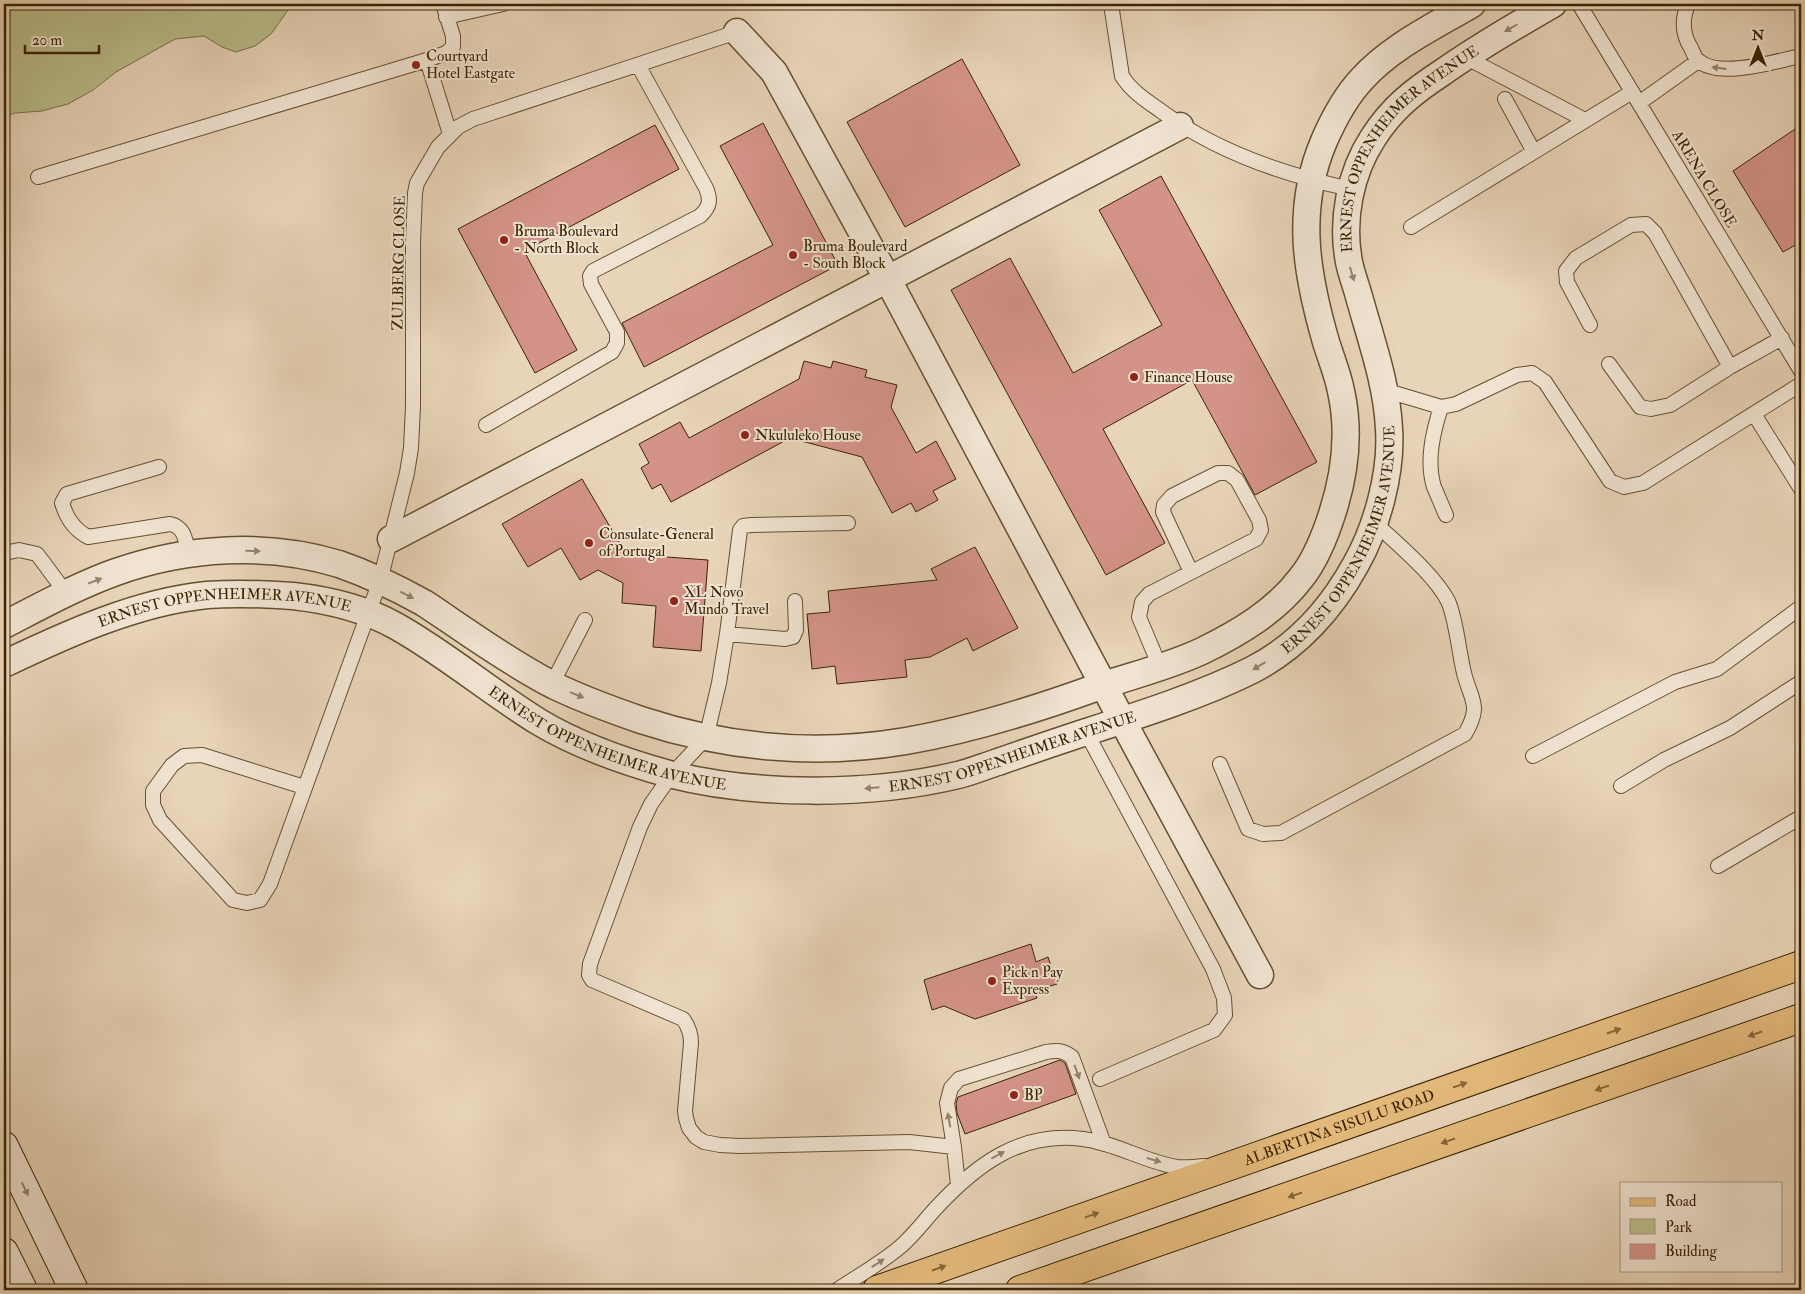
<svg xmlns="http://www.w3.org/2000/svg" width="1805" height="1294" font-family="'IM FELL Double Pica',serif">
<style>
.green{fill:#babc8c;stroke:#7a7047}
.building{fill:#d49389;stroke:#3a2402}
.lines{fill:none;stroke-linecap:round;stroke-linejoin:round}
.lane-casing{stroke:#665030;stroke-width:16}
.street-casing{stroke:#665030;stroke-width:29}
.secondary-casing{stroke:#3a2402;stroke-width:30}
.primary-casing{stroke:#3a2402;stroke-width:30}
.lane{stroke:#f0e3d1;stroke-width:14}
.street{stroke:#f0e3d1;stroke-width:26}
.secondary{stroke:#f0e3d1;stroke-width:28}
.primary{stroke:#e4ba7c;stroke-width:28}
.oneway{fill:#95846a}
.oneway2{fill:#866839}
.poi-dot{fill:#8f2418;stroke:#f0e3d1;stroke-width:2}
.labels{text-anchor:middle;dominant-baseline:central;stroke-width:4;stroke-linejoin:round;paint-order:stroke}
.poi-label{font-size:15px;fill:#3a2402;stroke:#f0e3d1;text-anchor:start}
.street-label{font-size:15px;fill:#3a2402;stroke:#f0e3d1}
</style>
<rect width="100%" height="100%" fill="#e8d4b8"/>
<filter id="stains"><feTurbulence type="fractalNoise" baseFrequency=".004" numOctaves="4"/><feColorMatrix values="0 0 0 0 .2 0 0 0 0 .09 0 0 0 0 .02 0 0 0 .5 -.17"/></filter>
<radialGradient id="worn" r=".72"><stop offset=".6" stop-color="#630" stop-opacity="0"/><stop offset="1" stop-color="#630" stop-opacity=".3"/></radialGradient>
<path class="green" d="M 4,4 L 290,4 L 288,10 L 271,34 L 255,46 L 236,52 L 222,47 L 204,36 L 175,39 L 116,72 L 93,90 L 68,104 L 42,111 L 15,113 L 4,117 Z"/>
<path class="building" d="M 962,59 L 1020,165 L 905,227 L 847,122 Z
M 763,123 L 838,265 L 644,367 L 622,323 L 773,245 L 720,146 Z
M 655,125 L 679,169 L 524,251 L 577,350 L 535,373 L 458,229 Z
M 1801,125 L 1801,242 L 1783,252 L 1733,171 Z
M 1161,176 L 1317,462 L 1255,495 L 1192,380 L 1103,429 L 1165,543 L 1106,575 L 951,290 L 1010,258 L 1073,373 L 1162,325 L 1099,210 Z
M 804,361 L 831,368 L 833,361 L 867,370 L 865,377 L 897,385 L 891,407 L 916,453 L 936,441 L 956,479 L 933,491 L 938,500 L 916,512 L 911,503 L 892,513 L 862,457 L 790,438 L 671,502 L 661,484 L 652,489 L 641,468 L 649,463 L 639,444 L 680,422 L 689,438 L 799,379 Z
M 582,479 L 626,554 L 708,560 L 701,651 L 653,647 L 656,606 L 622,603 L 623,583 L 598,570 L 580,580 L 561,548 L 528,567 L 502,524 Z
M 975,547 L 1018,628 L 973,651 L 967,638 L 930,657 L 905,660 L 907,677 L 837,684 L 835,666 L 812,669 L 807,614 L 830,612 L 828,591 L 937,580 L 931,569 Z
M 1031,944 L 1036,962 L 1048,957 L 1057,984 L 1034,991 L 1037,998 L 975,1019 L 944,1006 L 932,1010 L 924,980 Z
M 1060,1060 L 1065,1063 L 1076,1094 L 965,1134 L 957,1113 L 956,1103 L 958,1097 Z"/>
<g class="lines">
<defs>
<path id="lane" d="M 1111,4 L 1122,76 C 1132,92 1147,101 1161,111 C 1217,152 1284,175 1351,189
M 1579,4 L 1801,371
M 1688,4 C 1682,19 1682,34 1691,48 C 1693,52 1695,59 1699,61 C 1720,79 1776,61 1801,56
M 446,17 L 503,4
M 1465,57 L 1585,120
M 427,60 L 446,53 L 453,47 L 453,36 L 443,4
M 1505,99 L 1534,152
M 1639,103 L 1698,61
M 38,177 L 427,60 L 450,134
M 1411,227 L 1632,92
M 1590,325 L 1567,282 L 1566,271 L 1576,258 L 1631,225 L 1646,224 L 1655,233 L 1730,367 L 1782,338
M 1609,364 L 1640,407 L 1651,409 L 1670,405 L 1730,367
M 1384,390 L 1441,407 L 1456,404 L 1517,375 L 1532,373 L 1545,382 L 1610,481 L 1624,487 L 1643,483 L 1801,384
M 1441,407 C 1433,432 1426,461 1434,487 C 1438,496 1442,506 1446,515
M 1754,414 L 1801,489
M 486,425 L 612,352 L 617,343 L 617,332 L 591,284 L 590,276 L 593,271 L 700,216 C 710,207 711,200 706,188 L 638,65
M 159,467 L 67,494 L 62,503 C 67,519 74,529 88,537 L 170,524 C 185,527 185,540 189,554
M 848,523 L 751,525 L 743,526 L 740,530 L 727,634 L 719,683 L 706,738 L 672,774 L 651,804 L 640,827 L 590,964 L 589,975 L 592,980 L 683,1019 C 689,1027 691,1034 691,1043 L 685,1111 L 686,1118 L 689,1128 L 696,1137 L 704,1142 L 720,1145 L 740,1146 L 909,1142 L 954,1147
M 4,553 L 19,550 L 37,554 L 66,593
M 727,634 L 785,639 L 793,637 L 796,630 L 795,601
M 1160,667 L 1139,617 L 1142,602 L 1149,594 L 1256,539 L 1261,530 L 1259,520 L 1237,480 L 1228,473 L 1218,473 L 1172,496 L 1164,505 L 1163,512 L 1191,572
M 552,684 L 585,620
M 1086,732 L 1213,969 L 1224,998 L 1225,1015 L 1214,1030 L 1100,1079
M 1533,756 L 1675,682 L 1717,669 L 1801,607
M 1220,764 L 1248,829 L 1263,834 L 1281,833 L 1465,734 C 1482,705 1471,701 1464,673 C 1459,653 1456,618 1448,601 C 1434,574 1396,543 1374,522
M 1621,786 L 1664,760 L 1730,728 L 1801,682
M 304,787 L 202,755 L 184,756 L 172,765 L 153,791 L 153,805 L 160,820 L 233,900 L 247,903 L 260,900 L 270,884 L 380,581 L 407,473 L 411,448 L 413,406 L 413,243 L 415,193 L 417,183 L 438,147 L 458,127 L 473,119 L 737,32
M 1718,866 L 1801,817
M 958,1185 L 954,1147 L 947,1103 L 951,1088 L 959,1079 L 1046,1052 C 1057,1050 1063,1050 1072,1057 L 1104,1144
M 837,1290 C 858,1276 881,1263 900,1247 C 913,1236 924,1221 936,1208 C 976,1165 1020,1131 1083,1139 C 1116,1143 1145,1162 1177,1167 C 1186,1168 1195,1167 1204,1166"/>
<g id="street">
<path d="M 737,32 L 774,72 L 887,278 L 1122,720 L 1260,975"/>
<path d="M 391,539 L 1180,126"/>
<path d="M 4,625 C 41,606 77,586 116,572 C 187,547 267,542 339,564 C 368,574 397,588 424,603 C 438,612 452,622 467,632 C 495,651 524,670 555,686 C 582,699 612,710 641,720 C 726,748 817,756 906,741 C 970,730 1034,710 1095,688 C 1130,676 1168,667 1202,651 C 1239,633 1276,611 1301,578 C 1314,562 1322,543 1329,523 C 1344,481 1351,436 1341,391 C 1338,375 1331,358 1326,342 C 1306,273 1295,209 1324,141 C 1334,118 1345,97 1362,79 C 1392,46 1435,26 1472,4"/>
<path id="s1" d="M 4,664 C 67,634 137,602 207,595 C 235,593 265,594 293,596 C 329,600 364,608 396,626 C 446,654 490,692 539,722 C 577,745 626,762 669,774 C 755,796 871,796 958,775 C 971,772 985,766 998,762 C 1026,752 1053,743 1080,734 C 1136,716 1200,696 1252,670 C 1297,647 1332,608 1356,564 C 1377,527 1392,472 1389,429 C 1387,383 1370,337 1358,293 C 1355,283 1351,272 1349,262 C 1341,220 1350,173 1373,138 C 1392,108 1414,91 1443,72 C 1478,47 1515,26 1553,4"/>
</g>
<path id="secondary" d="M 4,1146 L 74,1290
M 4,1252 L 23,1290"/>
<g id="primary">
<path id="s2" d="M 877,1290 L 1801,965"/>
<path d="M 1020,1290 L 1801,1018"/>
</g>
</defs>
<use href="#lane" class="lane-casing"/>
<use href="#street" class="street-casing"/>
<use href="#secondary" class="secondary-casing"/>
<use href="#primary" class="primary-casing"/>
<use href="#lane" class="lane"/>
<use href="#street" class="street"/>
<use href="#secondary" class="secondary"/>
<use href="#primary" class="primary"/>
</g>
<defs><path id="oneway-solid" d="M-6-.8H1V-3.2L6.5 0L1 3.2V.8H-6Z" transform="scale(1.25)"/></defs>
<g class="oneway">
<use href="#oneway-solid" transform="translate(1511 28) rotate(150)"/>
<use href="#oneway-solid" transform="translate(1719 68) rotate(-173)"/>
<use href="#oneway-solid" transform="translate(1352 274) rotate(74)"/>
<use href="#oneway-solid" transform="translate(253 551) rotate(2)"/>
<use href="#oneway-solid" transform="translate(95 581) rotate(-21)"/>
<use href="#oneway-solid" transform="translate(407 595) rotate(27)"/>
<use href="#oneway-solid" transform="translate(1259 666) rotate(149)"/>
<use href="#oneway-solid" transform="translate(577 695) rotate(22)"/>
<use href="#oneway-solid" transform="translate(872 788) rotate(175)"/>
<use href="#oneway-solid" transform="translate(1077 1072) rotate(70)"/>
<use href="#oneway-solid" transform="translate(949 1120) rotate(-100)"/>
<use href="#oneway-solid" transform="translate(998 1155) rotate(-28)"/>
<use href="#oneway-solid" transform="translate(1154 1160) rotate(16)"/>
<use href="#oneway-solid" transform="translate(25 1189) rotate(64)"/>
<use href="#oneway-solid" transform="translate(878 1263) rotate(-33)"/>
</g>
<g class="oneway2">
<use href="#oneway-solid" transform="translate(1614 1031) rotate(-19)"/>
<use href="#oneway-solid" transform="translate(1755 1034) rotate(161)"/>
<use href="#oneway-solid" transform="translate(1460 1085) rotate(-19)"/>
<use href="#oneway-solid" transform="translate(1602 1088) rotate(161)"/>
<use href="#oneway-solid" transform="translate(1448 1141) rotate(161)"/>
<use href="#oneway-solid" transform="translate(1295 1195) rotate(161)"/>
<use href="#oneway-solid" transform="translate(1092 1215) rotate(-19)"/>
<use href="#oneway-solid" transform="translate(939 1268) rotate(-19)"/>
</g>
<g class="poi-dot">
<circle cx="416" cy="65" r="5"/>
<circle cx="504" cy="240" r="5"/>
<circle cx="793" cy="255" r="5"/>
<circle cx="1134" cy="377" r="5"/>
<circle cx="745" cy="435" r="5"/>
<circle cx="589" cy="543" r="5"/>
<circle cx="674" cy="601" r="5"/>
<circle cx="992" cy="981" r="5"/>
<circle cx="1014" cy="1095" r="5"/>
</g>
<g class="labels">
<g class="poi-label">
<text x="426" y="56">Courtyard<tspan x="426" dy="17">Hotel Eastgate</tspan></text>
<text x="514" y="231">Bruma Boulevard<tspan x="514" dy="17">- North Block</tspan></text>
<text x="803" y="246">Bruma Boulevard<tspan x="803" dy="17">- South Block</tspan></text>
<text x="1144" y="377">Finance House</text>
<text x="755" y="435">Nkululeko House</text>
<text x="599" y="534">Consulate-General<tspan x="599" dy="17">of Portugal</tspan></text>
<text x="684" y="592">XL Novo<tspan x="684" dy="17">Mundo Travel</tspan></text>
<text x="1002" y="972">Pick n Pay<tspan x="1002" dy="17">Express</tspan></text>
<text x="1024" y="1095">BP</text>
</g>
<g class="street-label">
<text stroke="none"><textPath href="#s1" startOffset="1928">ERNEST OPPENHEIMER AVENUE</textPath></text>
<text transform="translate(1704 179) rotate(59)">ARENA CLOSE</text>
<text transform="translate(399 263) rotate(-89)">ZULBERG CLOSE</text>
<text stroke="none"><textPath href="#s1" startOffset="1492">ERNEST OPPENHEIMER AVENUE</textPath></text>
<text stroke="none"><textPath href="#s1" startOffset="232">ERNEST OPPENHEIMER AVENUE</textPath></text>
<text stroke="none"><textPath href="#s1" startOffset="652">ERNEST OPPENHEIMER AVENUE</textPath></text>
<text stroke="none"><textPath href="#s1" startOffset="1072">ERNEST OPPENHEIMER AVENUE</textPath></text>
<text stroke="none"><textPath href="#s2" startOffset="490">ALBERTINA SISULU ROAD</textPath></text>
</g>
</g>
<rect width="1805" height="1294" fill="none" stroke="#e8d4b8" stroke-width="20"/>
<rect x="5" y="5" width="1795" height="1284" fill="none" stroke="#3a2402" stroke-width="2.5"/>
<rect x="10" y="10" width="1785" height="1274" fill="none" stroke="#3a2402"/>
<rect x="1620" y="1182" width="162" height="90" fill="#f0e3d1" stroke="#a7977e"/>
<rect x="1630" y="1198" width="25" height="8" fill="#e4ba7c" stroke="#a7977e"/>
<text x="1665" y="1206" font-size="15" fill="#3a2402">Road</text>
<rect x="1630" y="1219" width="25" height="15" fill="#babc8c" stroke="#a7977e"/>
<text x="1665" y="1232" font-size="15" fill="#3a2402">Park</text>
<rect x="1630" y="1244" width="25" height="15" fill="#d49389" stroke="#a7977e"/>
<text x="1665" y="1256" font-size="15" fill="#3a2402">Building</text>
<g transform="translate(1758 48)" stroke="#f0e3d1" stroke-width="4" paint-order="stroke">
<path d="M0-4L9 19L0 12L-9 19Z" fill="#3a2402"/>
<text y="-8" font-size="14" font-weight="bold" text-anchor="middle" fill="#3a2402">N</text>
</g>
<path d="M25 45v8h74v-8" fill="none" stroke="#3a2402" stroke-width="2.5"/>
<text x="32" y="45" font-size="15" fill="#3a2402" stroke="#f0e3d1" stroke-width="4" paint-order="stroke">20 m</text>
<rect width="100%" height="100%" filter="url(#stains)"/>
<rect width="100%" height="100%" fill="url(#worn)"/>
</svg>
